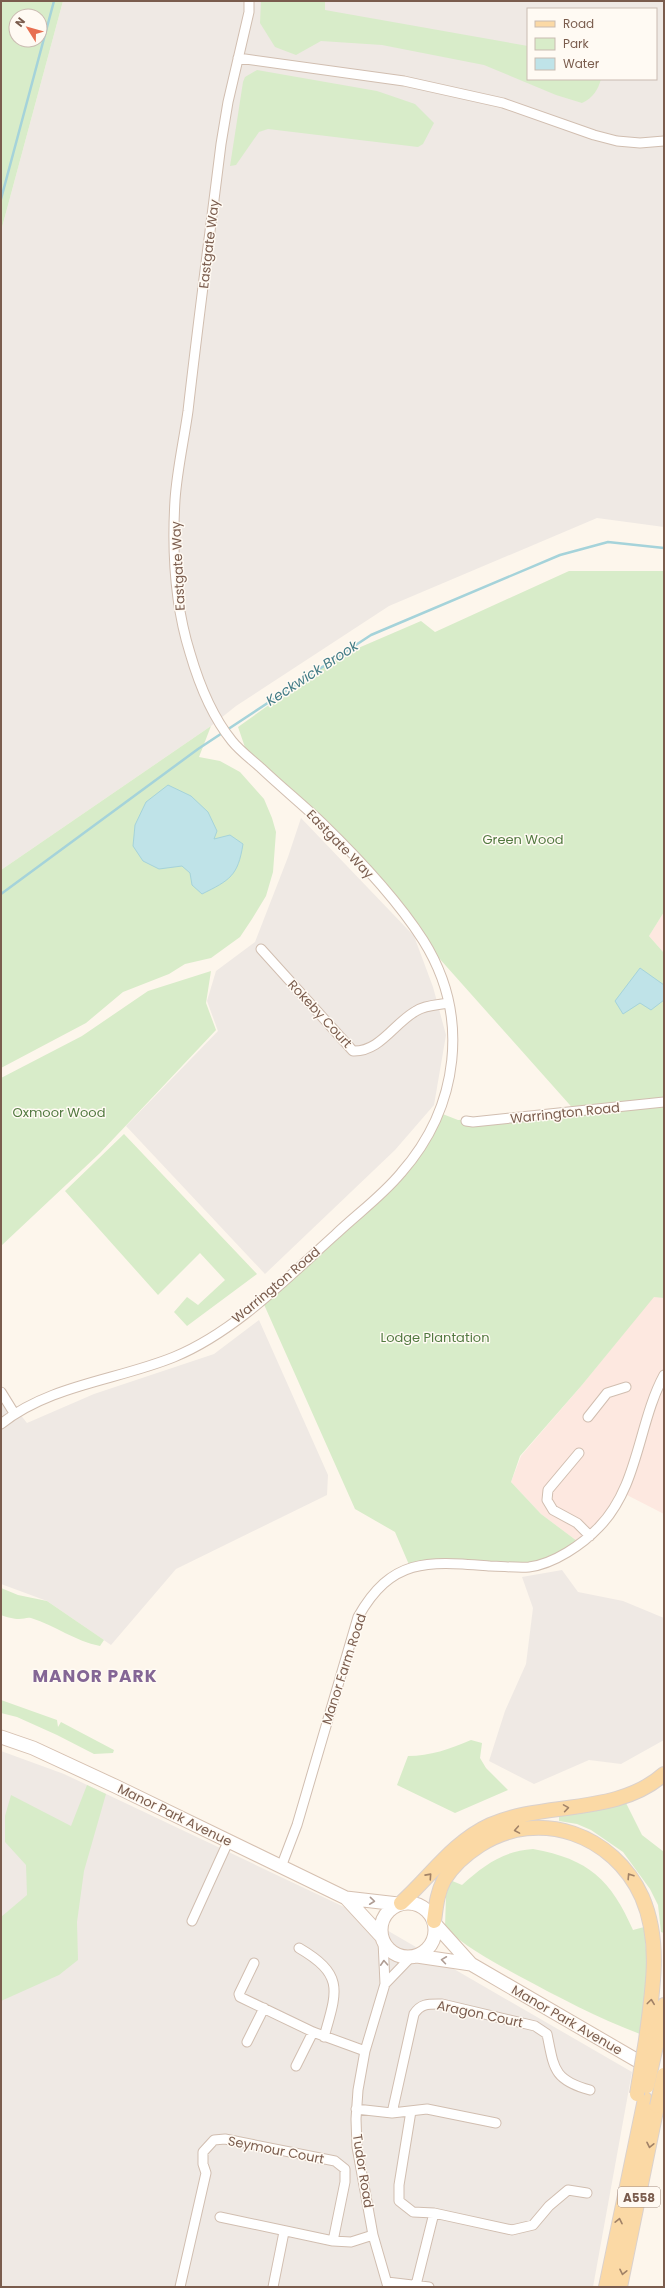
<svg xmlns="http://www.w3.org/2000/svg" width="665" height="2288" font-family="Poppins,sans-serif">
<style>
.commercial{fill:#fde8e0}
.industrial{fill:#efe9e4;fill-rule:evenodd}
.green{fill:#d8ecc9;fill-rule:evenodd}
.water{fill:#bfe3e8;stroke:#a5d3da}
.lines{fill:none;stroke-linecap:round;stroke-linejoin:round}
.stream{stroke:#a5d3da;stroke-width:2.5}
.street-casing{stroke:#d1beb0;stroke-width:11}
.secondary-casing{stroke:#d6c0b0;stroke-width:15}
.primary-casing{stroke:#dad1cd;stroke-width:16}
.street{stroke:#fff;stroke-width:9}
.secondary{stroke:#fff;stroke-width:13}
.primary{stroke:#fbd9a5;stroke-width:14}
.primary-bridge-casing{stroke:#dad1cd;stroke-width:16;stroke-linecap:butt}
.primary-bridge{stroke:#fbd9a5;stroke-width:14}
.oneway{stroke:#a18267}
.oneway2{stroke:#af9d94}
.labels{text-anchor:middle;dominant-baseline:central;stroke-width:3;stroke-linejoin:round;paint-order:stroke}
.shield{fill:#fffaf3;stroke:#a28b7f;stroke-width:1}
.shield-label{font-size:12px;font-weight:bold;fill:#7a5c4d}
.street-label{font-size:13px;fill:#7a5c4d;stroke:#fffaf3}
.park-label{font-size:13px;fill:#537a41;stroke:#fffaf3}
.water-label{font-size:14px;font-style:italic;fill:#437c86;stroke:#fffaf3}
.district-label{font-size:17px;font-weight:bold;letter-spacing:1px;fill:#846695;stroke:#fffaf3}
</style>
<rect width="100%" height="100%" fill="#fdf6ec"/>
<path class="commercial" d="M 664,912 L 664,953 L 649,936 Z
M 654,1296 L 664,1298 L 664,1514 L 623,1493 L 581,1544 L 541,1514 L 511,1482 L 521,1456 L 582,1385 Z"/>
<path class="industrial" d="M 63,1 L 664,1 L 664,527 L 597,518 L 389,606 L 236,706 L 211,726 L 1,870 L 1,231 ZM 528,9 L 656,9 L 656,79 L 528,79 Z
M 301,818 L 414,936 L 433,987 L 446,1035 L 434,1105 L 395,1150 L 265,1274 L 126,1126 L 218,1031 L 207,1001 L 216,971 L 255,942 L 288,857 Z
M 259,1320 L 328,1475 L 327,1495 L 176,1569 L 111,1645 L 47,1601 L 1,1584 L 1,1390 L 27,1423 L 94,1394 L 214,1354 Z
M 562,1570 L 578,1592 L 623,1601 L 664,1618 L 664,1740 L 621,1764 L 589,1760 L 534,1784 L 489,1761 L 505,1711 L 526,1664 L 533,1608 L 522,1577 Z
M 1,1751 L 64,1774 L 359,1914 L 632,2072 L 593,2287 L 1,2287 Z"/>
<path class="green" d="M 1,1 L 63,1 L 1,231 ZM 16,16 L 40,16 L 40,40 L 16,40 Z
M 261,1 L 325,1 L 325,10 L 528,46 L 528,79 L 601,79 C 598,90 593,98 582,103 L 556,95 L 484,65 L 382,45 L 321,41 L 296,55 L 275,47 L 260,23 Z
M 257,70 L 377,91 L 415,104 L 434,123 L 423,144 L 418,147 L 268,129 L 259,132 L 236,165 L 230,166 L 243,82 L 245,77 Z
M 569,571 L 664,571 L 664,912 L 649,936 L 664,953 L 664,1298 L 654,1297 L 582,1385 L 520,1456 L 511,1482 L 541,1514 L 581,1544 L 530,1567 L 410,1567 L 395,1532 L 355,1509 L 262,1300 L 398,1177 L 440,1113 L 458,1120 L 577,1113 L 422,939 L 383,889 L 248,756 L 238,727 L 335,658 L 421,621 L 435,632 Z
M 211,726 L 199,757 L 220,761 L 240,772 L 264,799 L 272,818 L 276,832 L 273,872 L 266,896 L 252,919 L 240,937 L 211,958 L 185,964 L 169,974 L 123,992 L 86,1023 L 1,1068 L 1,870 Z
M 211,971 L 206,1003 L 216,1030 L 100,1153 L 1,1246 L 1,1078 L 82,1036 L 148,991 Z
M 124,1134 L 257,1274 L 187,1326 L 174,1312 L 187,1297 L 198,1305 L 225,1280 L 200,1253 L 158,1295 L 65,1191 Z
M 1,1588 L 18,1595 L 47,1601 L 104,1640 L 100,1646 C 75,1641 56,1626 31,1618 C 27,1617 24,1619 19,1619 C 14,1619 6,1617 1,1615 Z
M 1,1700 L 57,1720 L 58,1727 L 61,1722 L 114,1750 L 113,1753 L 94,1754 L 57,1735 L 17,1717 L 1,1713 Z
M 471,1740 L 482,1743 L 480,1758 L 486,1768 L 508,1790 L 455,1813 L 397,1785 L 408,1756 C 430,1756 450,1749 471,1740 Z
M 87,1785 L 106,1794 L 84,1871 L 77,1922 L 78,1960 L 59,1975 L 1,2001 L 1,1917 L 27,1895 L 26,1865 L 5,1842 L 5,1816 L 11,1795 L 71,1826 Z
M 626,1803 L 642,1835 L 664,1852 L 664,1933 L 661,1932 L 658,1905 L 650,1889 L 623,1852 L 591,1830 L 577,1824 L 559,1821 L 559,1814 Z
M 533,1849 C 589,1859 611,1880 633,1930 L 644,1927 L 648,1973 L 640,2034 C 598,2018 558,1997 519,1976 C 492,1961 466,1948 445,1927 L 446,1896 L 450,1880 L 462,1885 C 484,1865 503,1851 533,1849 Z"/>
<path class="water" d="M 168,785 L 191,796 L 208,812 L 217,831 L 214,839 L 230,835 L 243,844 C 238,876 230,880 202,894 L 192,885 L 190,873 L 182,866 L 159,869 L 143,861 L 133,846 L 135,825 L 146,802 Z
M 640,968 L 664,985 L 664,1000 L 651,1010 L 640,1003 L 623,1014 L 615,1001 Z"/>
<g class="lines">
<path class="stream" d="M 1,199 L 54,1
M 1,894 L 198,749 L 371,635 L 560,555 L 608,542 L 664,548"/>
<defs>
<path id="street" d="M 238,58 L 404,81 L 503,103 L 594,135 L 617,141 L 640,143 L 664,141
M 261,949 L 353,1051 C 380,1052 394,1023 416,1011 C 425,1005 438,1005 449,1003
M 466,1121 L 473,1122 L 664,1102
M 1,1392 L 14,1413
M 588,1417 L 607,1393 L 626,1387
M 1,1424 C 49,1385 118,1380 174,1357 C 235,1332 288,1277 336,1234 C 357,1214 382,1196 401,1173 C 459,1107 471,1016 423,940 C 396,898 357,857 322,823 C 302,804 281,787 261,768 C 251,759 240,751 232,741 C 211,715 199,684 190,653 C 175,605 172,550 175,500 C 177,470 184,440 188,411 C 198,322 210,233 221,144 L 228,102 L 249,12 L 249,1
M 579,1453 L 548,1490 L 547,1500 L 553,1510 L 577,1523 L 590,1536
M 281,1867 L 297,1825 L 358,1617 C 392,1557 428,1561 490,1566 C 502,1566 517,1568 529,1567 C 554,1564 583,1544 599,1527 C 639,1486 638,1423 664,1375
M 192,1921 L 228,1842
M 383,1941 L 385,1984 L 365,2051 L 358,2090 L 356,2119 L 357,2147 L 373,2235 L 388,2287
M 299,1948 C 345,1975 337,1991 324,2037
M 254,1963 L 239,1994 L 240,1997 L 313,2032 L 365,2051
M 385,1984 L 411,1957
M 247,2042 L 264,2008
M 296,2066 L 313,2032
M 356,2109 L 392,2113 L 427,2109 L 496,2123
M 411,2111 L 399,2185 L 399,2201 L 413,2212 L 434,2213 L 512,2230 L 533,2225 L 549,2206 L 568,2190 L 587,2193
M 392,2113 L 414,2014 C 421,2003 429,2004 442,2004 L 535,2026 L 547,2034 C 554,2068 553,2080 590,2090
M 220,2217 L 333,2241 L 351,2242 L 373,2235
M 387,2282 L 429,2287
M 416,2285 L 434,2213
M 180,2287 L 206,2173 L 203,2164 L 203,2152 L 214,2140 L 225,2139 L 335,2161 L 345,2169 L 345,2182 L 333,2241
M 273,2287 L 284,2232"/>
<path id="secondary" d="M 1,1737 L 33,1748 L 115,1786 L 346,1898 L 398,1904
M 346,1898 L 381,1936
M381 1930a27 27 0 1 1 54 0a27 27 0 1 1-54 0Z
M 435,1924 L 471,1964 L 650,2068
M 417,1956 L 471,1964"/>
<path id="primary" d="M 401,1903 C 430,1877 453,1842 490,1825 C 544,1801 617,1816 664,1774
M 434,1921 C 436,1907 437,1893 444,1880 C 453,1865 466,1854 480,1845 C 540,1807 614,1835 642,1897 C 662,1943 652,1993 646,2040
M 656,2046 L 664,2005
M 606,2287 L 645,2099
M 620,2287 L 657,2106"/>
</defs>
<use href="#street" class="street-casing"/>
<use href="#secondary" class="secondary-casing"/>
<use href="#primary" class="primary-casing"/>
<use href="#street" class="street"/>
<use href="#secondary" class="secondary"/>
<use href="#primary" class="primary"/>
<defs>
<path id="primary-bridge" d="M 647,2086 L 656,2046
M 637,2094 L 646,2040
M 657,2106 L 664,2075"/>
</defs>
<use href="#primary-bridge" class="primary-bridge-casing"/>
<use href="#primary-bridge" class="primary-bridge"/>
</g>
<defs><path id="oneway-chevron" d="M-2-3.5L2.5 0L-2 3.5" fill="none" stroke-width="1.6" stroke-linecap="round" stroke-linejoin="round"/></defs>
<g class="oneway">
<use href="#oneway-chevron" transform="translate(566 1808) rotate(-9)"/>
<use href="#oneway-chevron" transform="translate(517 1830) rotate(170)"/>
<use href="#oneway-chevron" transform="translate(429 1876) rotate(-48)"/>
<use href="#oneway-chevron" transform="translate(630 1876) rotate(-123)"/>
<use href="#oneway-chevron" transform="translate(651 2002) rotate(-83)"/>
<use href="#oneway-chevron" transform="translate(650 2145) rotate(102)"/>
<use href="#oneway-chevron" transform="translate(619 2221) rotate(-78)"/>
<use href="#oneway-chevron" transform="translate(623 2272) rotate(102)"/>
</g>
<g class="oneway2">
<use href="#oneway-chevron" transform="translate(372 1901) rotate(6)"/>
<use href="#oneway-chevron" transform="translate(444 1960) rotate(-172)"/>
<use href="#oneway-chevron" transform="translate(384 1963) rotate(-93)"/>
</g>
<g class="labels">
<rect class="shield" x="618" y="2187" width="42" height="20" rx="3"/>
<g class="shield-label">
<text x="639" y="2197">A558</text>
</g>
<g class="street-label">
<text transform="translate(209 244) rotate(-83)">Eastgate Way</text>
<text transform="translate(178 566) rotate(-93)">Eastgate Way</text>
<text transform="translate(340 844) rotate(46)">Eastgate Way</text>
<text transform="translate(320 1014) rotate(47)">Rokeby Court</text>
<text transform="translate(565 1113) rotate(-6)">Warrington Road</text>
<text transform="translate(276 1285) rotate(-40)">Warrington Road</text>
<text transform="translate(344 1669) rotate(-72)">Manor Farm Road</text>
<text transform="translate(175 1815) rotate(26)">Manor Park Avenue</text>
<text transform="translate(480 2014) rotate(12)">Aragon Court</text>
<text transform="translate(567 2020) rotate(30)">Manor Park Avenue</text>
<text transform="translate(276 2150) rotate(11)">Seymour Court</text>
<text transform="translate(363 2171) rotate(81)">Tudor Road</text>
</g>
<g class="park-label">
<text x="523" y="839">Green Wood</text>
<text x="59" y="1112">Oxmoor Wood</text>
<text x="435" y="1337">Lodge Plantation</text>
</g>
<g class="water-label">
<text transform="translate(312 673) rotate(-33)">Keckwick Brook</text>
</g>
<g class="district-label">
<text x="95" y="1676">MANOR PARK</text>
</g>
</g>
<rect width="665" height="2288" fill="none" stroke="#7a5c4d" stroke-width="4"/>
<rect x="527" y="8" width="130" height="72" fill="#fffaf3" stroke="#cabbb1"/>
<rect x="535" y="21" width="20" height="6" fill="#fbd9a5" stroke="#cabbb1"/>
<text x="563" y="28" font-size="12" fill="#7a5c4d">Road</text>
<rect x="535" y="38" width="20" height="12" fill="#d8ecc9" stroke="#cabbb1"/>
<text x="563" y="48" font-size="12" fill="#7a5c4d">Park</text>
<rect x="535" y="58" width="20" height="12" fill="#bfe3e8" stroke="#cabbb1"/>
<text x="563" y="68" font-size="12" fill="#7a5c4d">Water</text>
<g transform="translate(28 28) rotate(307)"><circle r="19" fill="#fffaf3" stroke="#cabbb1"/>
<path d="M0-3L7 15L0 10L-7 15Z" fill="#e76f51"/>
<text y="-6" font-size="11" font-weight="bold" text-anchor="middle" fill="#7a5c4d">N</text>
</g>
</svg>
